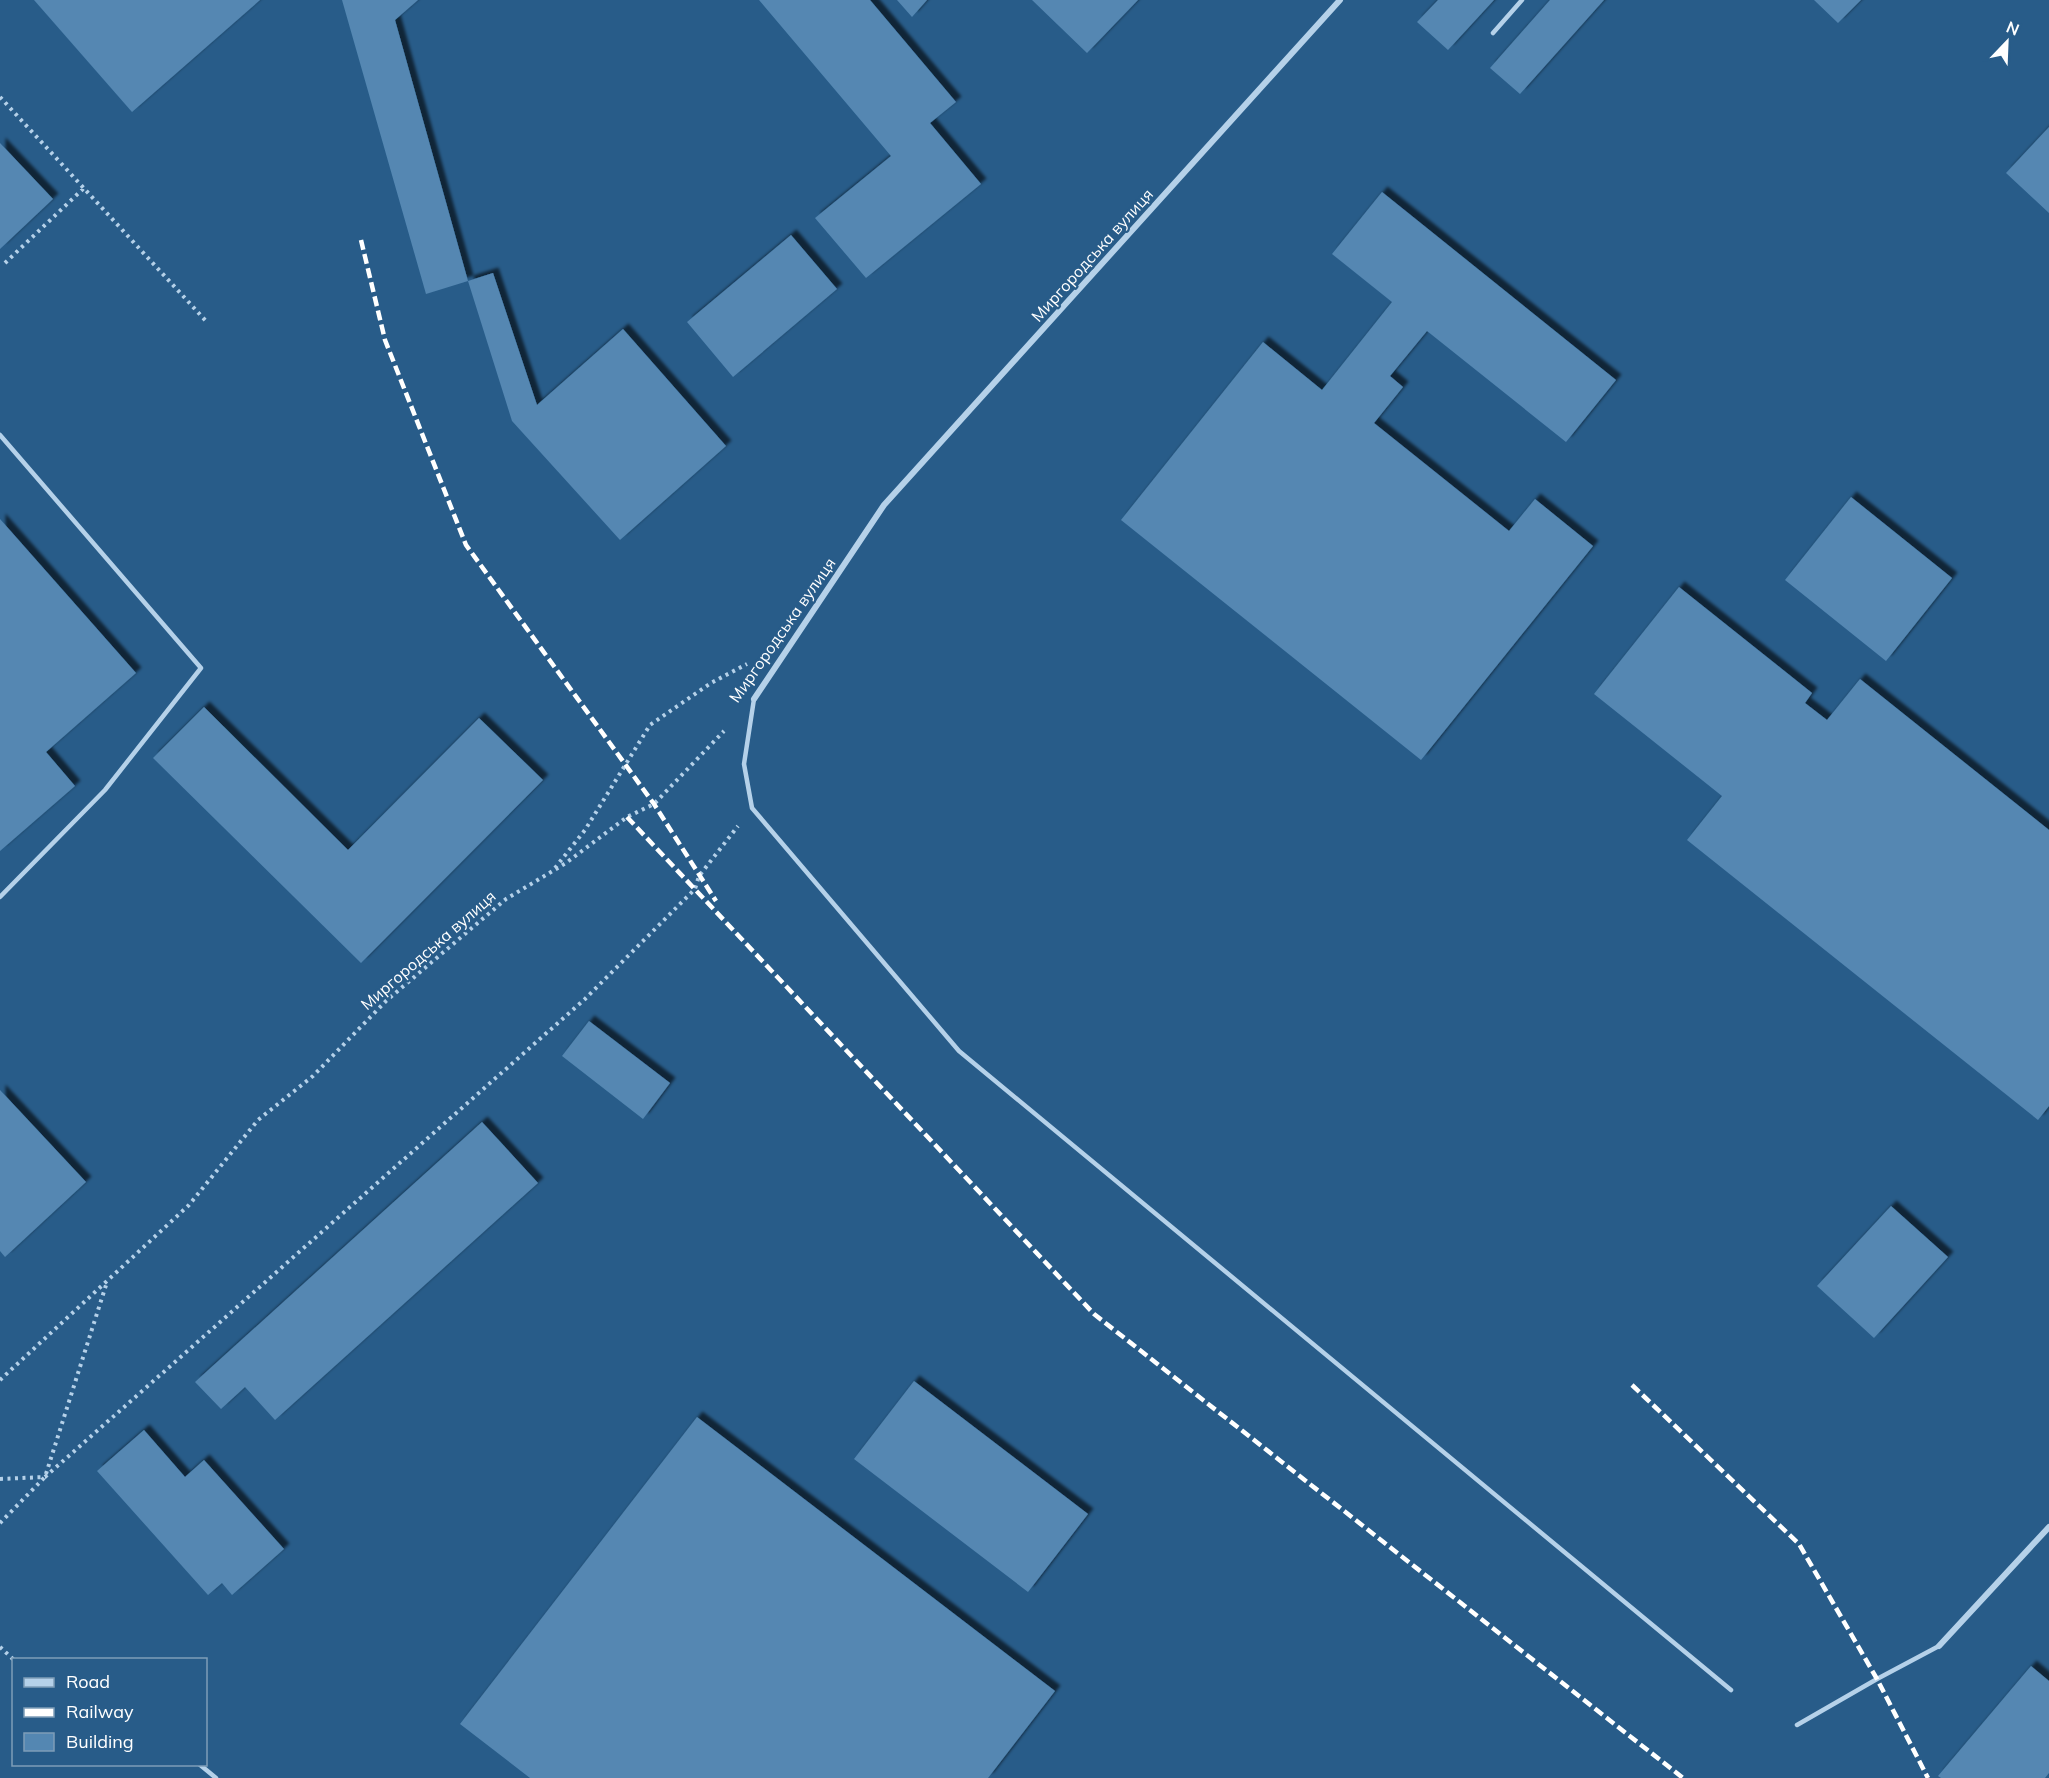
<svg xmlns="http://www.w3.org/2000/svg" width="2049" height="1778" font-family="Mulish,sans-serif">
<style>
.building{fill:#5487b2;filter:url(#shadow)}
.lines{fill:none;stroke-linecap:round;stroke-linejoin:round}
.path{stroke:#b5d1e9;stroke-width:4;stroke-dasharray:3 4.5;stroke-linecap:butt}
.service{stroke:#b5d1e9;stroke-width:4.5}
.minor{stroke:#b5d1e9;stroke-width:6}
.rail{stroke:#fff;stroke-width:4.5;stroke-dasharray:10 4.5;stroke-linecap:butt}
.labels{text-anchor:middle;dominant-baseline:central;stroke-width:4.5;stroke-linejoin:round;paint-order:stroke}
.street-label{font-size:16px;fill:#fff;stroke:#285c89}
</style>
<defs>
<filter id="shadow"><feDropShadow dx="5.5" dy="-5.5" stdDeviation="1.5" flood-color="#0009"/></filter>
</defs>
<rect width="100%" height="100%" fill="#285c89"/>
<path class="building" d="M 34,0 L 260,0 L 132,112 Z
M 342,0 L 418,0 L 395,20 L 468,281 L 426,294 Z
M 759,0 L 870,0 L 956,102 L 930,123 L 981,184 L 866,278 L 815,218 L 891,156 Z
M 897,0 L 927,0 L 912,17 Z
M 1032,0 L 1138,0 L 1087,53 Z
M 1438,0 L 1494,0 L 1448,50 L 1417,22 Z
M 1550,0 L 1604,0 L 1520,94 L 1490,68 Z
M 1814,0 L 1861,0 L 1838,23 Z
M 2049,127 L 2049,213 L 2006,173 Z
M 0,143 L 53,199 L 0,249 Z
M 1382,192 L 1616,380 L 1566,442 L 1427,331 L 1390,376 L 1403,387 L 1374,423 L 1509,531 L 1535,499 L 1593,546 L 1421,760 L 1121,520 L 1263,342 L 1322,390 L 1392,302 L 1332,254 Z
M 791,235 L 837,289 L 733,377 L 687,322 Z
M 493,273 L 537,405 L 623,329 L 726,446 L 620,540 L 512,421 L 468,281 Z
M 1851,497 L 1952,578 L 1886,661 L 1785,580 Z
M 0,519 L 136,673 L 46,752 L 75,786 L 0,851 Z
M 1679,587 L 1812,693 L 1805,703 L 1827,720 L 1860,679 L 2049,830 L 2049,1106 L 2038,1120 L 1687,840 L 1722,796 L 1594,694 Z
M 204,707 L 348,850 L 479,718 L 543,780 L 361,963 L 153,758 Z
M 589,1021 L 670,1083 L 643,1119 L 562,1056 Z
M 0,1090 L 86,1182 L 5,1257 L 0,1251 Z
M 482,1122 L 538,1183 L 275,1420 L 245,1387 L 221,1409 L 195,1382 Z
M 1891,1206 L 1948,1257 L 1874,1338 L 1817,1286 Z
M 914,1381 L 1088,1514 L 1028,1592 L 854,1459 Z
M 697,1417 L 1055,1691 L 988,1778 L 530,1778 L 460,1724 Z
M 144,1430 L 185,1477 L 204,1460 L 284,1549 L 232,1595 L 222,1583 L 208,1595 L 97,1471 Z
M 2031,1666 L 2049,1681 L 2049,1773 L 2045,1778 L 1941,1778 L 1938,1776 Z"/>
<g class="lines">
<path class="path" d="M 0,97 L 206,321
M 5,263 L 84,188
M 555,868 L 585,830 L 650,725 L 711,683 L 747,664
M 0,1380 L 189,1205 L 258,1120 L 313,1076 L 386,1001 L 506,899 L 566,863 L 627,817 L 654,804 L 724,731
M 0,1479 L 45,1477 L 585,999 L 695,889 L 699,876 L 738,826
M 0,1523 L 45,1477 L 107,1282
M 0,1647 L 14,1660"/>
<path class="service" d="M 1493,33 L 1522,0
M 0,435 L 201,668 L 105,790 L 0,897
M 754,699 L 744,764 L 752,808 L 959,1051 L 1731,1690
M 1797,1725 L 1877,1679 L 1939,1646
M 199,1764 L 216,1778"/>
<path class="minor" d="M 754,699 L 884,505 L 1340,0
M 1939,1646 L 2049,1527"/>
<path class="rail" d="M 361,240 L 385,340 L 466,545 L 654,804 L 716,901
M 627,817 L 1094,1314 L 1683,1778
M 1632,1385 L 1799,1544 L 1877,1679 L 1928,1778"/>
</g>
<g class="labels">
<g class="street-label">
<text transform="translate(1092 255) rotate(-48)">Миргородська вулиця</text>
<text transform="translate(782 630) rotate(-55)">Миргородська вулиця</text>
<text transform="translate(428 950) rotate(-41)">Миргородська вулиця</text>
</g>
</g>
<rect x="12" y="1658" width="195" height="108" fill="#285c89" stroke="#7e9db8" stroke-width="1.5"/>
<rect x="24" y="1678" width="30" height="9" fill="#b5d1e9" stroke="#7e9db8" stroke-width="1.5"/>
<text x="66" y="1688" font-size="18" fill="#ffffff">Road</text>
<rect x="24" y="1708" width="30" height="9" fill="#ffffff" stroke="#7e9db8" stroke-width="1.5"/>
<text x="66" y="1718" font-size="18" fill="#ffffff">Railway</text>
<rect x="24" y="1733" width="30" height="18" fill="#5487b2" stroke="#7e9db8" stroke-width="1.5"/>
<text x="66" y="1748" font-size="18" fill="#ffffff">Building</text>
<g transform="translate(2007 42) rotate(23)" stroke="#285c89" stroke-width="4.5" paint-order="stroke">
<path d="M0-4.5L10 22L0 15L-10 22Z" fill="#ffffff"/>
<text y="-9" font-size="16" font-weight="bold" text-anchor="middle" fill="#ffffff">N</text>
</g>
</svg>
